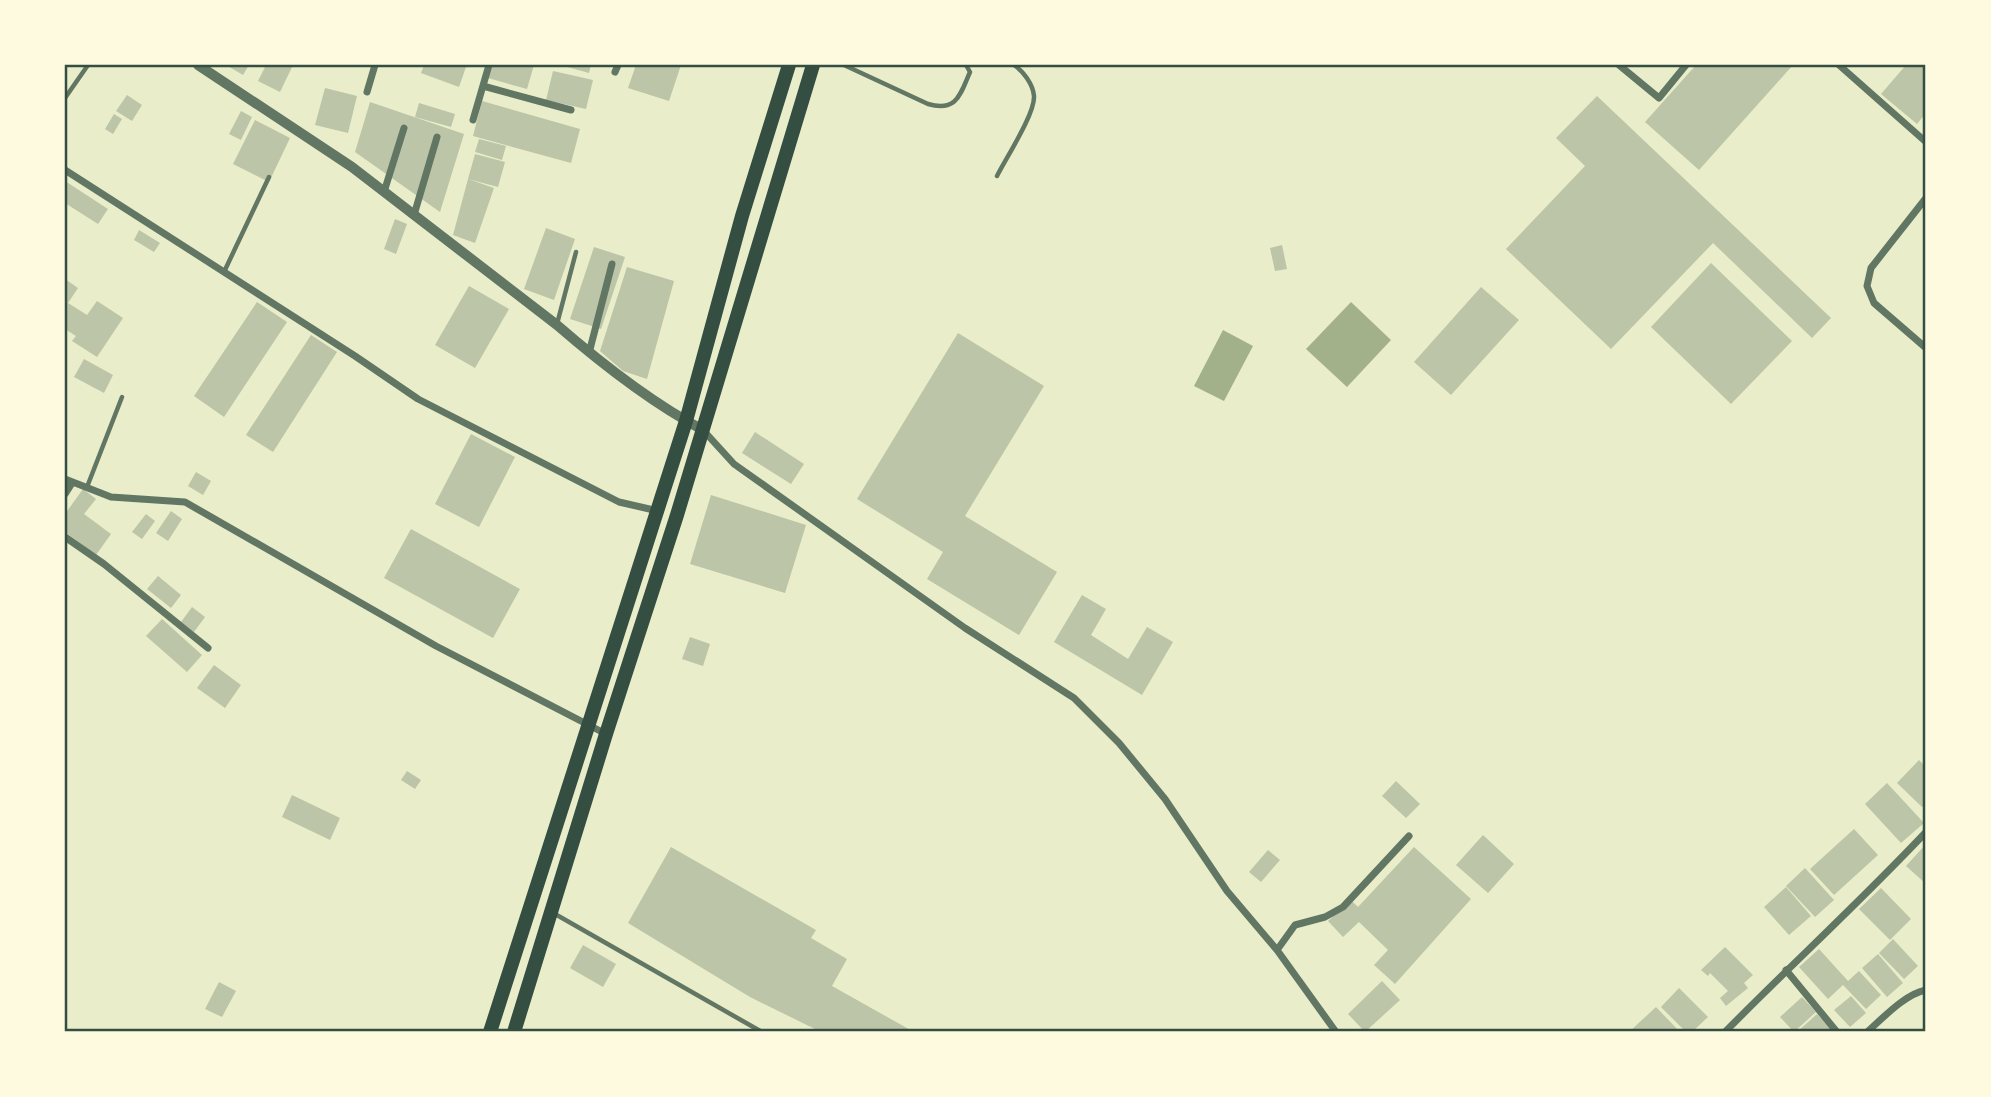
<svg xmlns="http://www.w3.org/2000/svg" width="1991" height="1097" font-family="'Archivo Narrow',sans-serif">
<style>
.water{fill:#a3b18a}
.building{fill:#bcc5a7}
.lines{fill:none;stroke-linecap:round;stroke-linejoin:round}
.service{stroke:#617663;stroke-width:4.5}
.minor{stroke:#617663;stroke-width:7}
.tertiary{stroke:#617663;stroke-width:10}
.primary{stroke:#344e41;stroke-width:14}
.neatline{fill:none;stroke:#344e41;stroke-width:2.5}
</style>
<rect width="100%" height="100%" fill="#e9edc9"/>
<path class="water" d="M 1351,302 L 1391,340 L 1347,387 L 1306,349 Z
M 1223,330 L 1253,346 L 1224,401 L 1194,386 Z"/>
<path class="building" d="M 226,65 L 249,65 L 243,75 Z
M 266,65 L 293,65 L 280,92 L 258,81 Z
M 424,65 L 459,65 L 466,67 L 459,87 L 421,73 Z
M 492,65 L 534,65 L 527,89 L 488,78 Z
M 560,65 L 591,65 L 589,73 Z
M 636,65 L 681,65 L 669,101 L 628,88 Z
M 1696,65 L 1793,65 L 1699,170 L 1645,122 Z
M 1906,65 L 1926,65 L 1926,113 L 1917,124 L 1881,94 Z
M 553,71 L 593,80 L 586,109 L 546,100 Z
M 325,88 L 357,96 L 348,133 L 315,125 Z
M 127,95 L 142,105 L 132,121 L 116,111 Z
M 1597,96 L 1831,318 L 1812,338 L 1713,243 L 1611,349 L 1506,249 L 1585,166 L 1556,138 Z
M 482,101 L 580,129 L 571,163 L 473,136 Z
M 370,102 L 464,134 L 440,212 L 355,152 Z
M 419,103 L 455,114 L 451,127 L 415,117 Z
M 241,111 L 252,117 L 241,140 L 229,134 Z
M 114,114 L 122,119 L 113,134 L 105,129 Z
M 255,120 L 290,138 L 269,182 L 233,164 Z
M 479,139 L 506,146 L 502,160 L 475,152 Z
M 475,154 L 505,162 L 498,187 L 468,179 Z
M 468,179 L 494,188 L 475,243 L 453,235 Z
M 65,181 L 108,209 L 98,224 L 65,203 Z
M 395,219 L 407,224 L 396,254 L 384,249 Z
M 546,228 L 575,239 L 554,300 L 524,289 Z
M 139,230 L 160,243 L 154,252 L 134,240 Z
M 1282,245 L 1287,269 L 1275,271 L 1270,248 Z
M 594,247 L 625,257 L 601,329 L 570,319 Z
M 1711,263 L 1792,341 L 1731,404 L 1651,327 Z
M 627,267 L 674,281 L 647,379 L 623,371 L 600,351 Z
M 65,279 L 78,288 L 68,303 L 87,315 L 97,301 L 123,318 L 97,357 L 72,341 L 76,336 L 65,329 Z
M 469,286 L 509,309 L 475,368 L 435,345 Z
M 1481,287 L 1519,320 L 1451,395 L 1414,362 Z
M 257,302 L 287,322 L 224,417 L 194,396 Z
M 958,333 L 1044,386 L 965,516 L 1057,572 L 1019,635 L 927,579 L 943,552 L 857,499 Z
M 311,335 L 337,352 L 273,452 L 246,435 Z
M 84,359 L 113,375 L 104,393 L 74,377 Z
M 755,432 L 804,464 L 791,484 L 742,453 Z
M 471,434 L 515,457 L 479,527 L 435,504 Z
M 196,472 L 211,481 L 203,495 L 188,486 Z
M 83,489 L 96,499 L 84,514 L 111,534 L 96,555 L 65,532 L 65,514 Z
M 711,495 L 806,525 L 785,593 L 690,564 Z
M 171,511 L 182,519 L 168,541 L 156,533 Z
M 146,514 L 155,521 L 142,539 L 132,532 Z
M 411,529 L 520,589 L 493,638 L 384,578 Z
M 158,576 L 181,595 L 171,608 L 147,589 Z
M 1082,595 L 1106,609 L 1091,635 L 1128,659 L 1147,627 L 1173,642 L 1142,695 L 1054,642 Z
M 192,607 L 205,617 L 194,632 L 181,622 Z
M 162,619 L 202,655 L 187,672 L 146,636 Z
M 690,637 L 710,644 L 703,666 L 682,659 Z
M 214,665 L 241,685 L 225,708 L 197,688 Z
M 1919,760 L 1926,767 L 1926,804 L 1922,807 L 1897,783 Z
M 407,771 L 421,780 L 415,789 L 401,780 Z
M 1396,781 L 1420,804 L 1406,818 L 1382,796 Z
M 1887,783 L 1924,823 L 1901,843 L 1865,804 Z
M 292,795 L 340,818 L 330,840 L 282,817 Z
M 1854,829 L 1878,855 L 1834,895 L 1810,869 Z
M 1483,835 L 1514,864 L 1488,893 L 1456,865 Z
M 1926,844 L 1926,884 L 1906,866 Z
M 671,847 L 816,930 L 811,938 L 847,959 L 832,986 L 914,1032 L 821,1032 L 750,997 L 628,923 Z
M 1414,847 L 1471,899 L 1395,984 L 1374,965 L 1388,950 L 1359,922 L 1343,937 L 1328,921 L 1351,900 L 1358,907 Z
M 1268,850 L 1280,860 L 1261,882 L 1249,872 Z
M 1805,868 L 1834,900 L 1815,917 L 1786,886 Z
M 1786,887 L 1811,916 L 1789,935 L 1764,907 Z
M 1881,888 L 1911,919 L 1890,940 L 1859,909 Z
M 1893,939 L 1918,966 L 1904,979 L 1879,953 Z
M 583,945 L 616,964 L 603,987 L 570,968 Z
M 1725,947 L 1753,975 L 1744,983 L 1748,988 L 1726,1006 L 1720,998 L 1728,991 L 1710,973 L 1708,976 L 1701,970 Z
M 1819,949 L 1848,981 L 1859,971 L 1881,995 L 1866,1009 L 1843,985 L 1828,999 L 1799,967 Z
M 1878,954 L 1903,983 L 1887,997 L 1862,968 Z
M 1382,981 L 1400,1000 L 1365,1032 L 1348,1014 Z
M 219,982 L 236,991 L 222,1017 L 205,1009 Z
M 1679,988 L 1708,1017 L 1692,1032 L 1686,1032 L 1661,1007 Z
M 1851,996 L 1866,1013 L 1850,1027 L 1834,1010 Z
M 1802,997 L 1816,1012 L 1794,1032 L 1780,1017 Z
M 1656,1007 L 1680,1032 L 1629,1032 Z
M 1817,1014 L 1834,1032 L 1797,1032 Z"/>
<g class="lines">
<path class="service" d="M 844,65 L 928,104 C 957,112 960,95 970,72 L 966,65
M 65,98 L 88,65
M 997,176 C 1006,158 1035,114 1034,96 C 1033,84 1023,71 1014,65
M 224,272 L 269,177
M 557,324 L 576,252
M 87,487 L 122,397
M 555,914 L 762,1032"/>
<path class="minor" d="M 1619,65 L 1659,98 L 1686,65
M 1839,65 L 1926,142
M 615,72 L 618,65
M 483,86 L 571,110
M 367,92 L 375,65
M 473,120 L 489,65
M 65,170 L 355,356 L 418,399 L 619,502 L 658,511
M 384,192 L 404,128
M 1926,198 L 1871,268 L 1867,286 L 1874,303 L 1926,348
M 414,215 L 437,137
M 589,353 L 612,264
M 703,430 L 734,464 L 965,628 L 1074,698 L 1119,743 L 1165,799 L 1227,891 L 1277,950 L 1336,1032
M 65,479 L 111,497 L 185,502 L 436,646 L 606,734
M 65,494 L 72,483
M 65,537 L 104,564 L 208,648
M 1277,950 L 1295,925 L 1325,917 L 1343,907 L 1409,836
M 1786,970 L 1837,1032
M 1725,1032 C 1791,965 1861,901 1926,832
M 1867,1032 C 1883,1018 1905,994 1926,990"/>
<path class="tertiary" d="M 198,65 L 352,167 L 557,325 C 602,364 650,402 703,430"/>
<path class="primary" d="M 490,1032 L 686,421 L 742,216 L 789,65
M 514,1032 L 606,734 L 677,515 L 813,65"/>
</g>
<rect width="1991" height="1097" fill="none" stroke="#fefae0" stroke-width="133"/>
<rect x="66" y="66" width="1858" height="964" class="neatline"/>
</svg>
